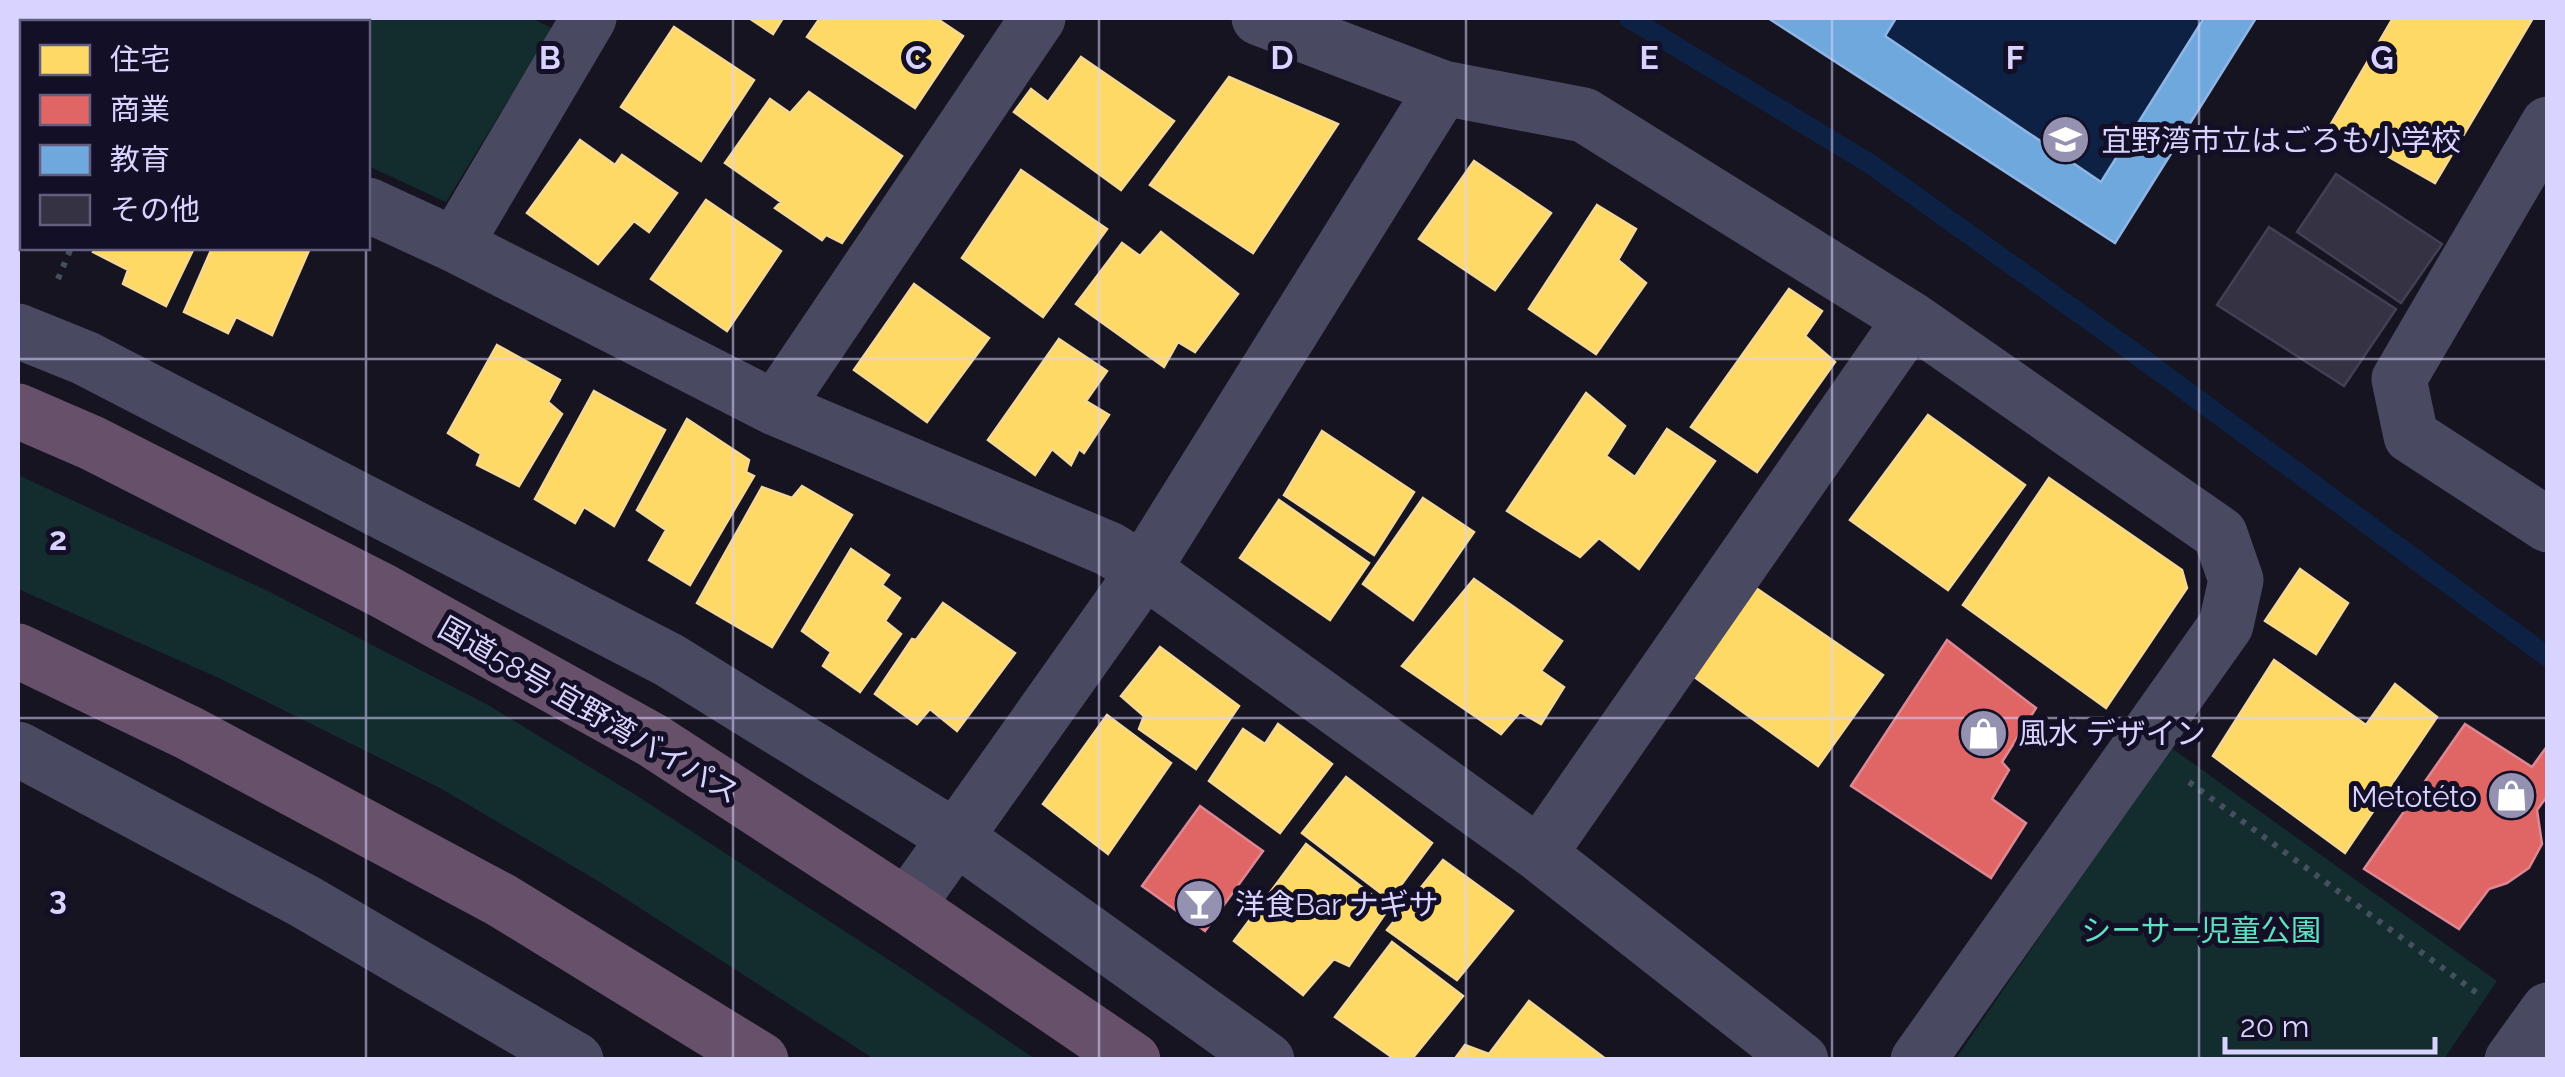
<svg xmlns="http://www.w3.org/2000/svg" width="2565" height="1077" font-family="Raleway,'Noto Sans JP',sans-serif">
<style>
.green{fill:#132c2d}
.water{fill:#0d2144}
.homes{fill:#ffd966;stroke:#f4d894;stroke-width:2.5}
.shops{fill:#e06666;stroke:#de8794;stroke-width:2.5}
.schools{fill:#6fa8dc;stroke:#8fb5e6;stroke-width:2.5}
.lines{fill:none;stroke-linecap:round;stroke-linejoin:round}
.stream{stroke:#0d2144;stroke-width:20}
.building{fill:#343243;stroke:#433f54;stroke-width:2.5}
.path{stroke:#44505f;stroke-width:6;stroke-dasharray:5 8;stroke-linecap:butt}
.minor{stroke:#4a4962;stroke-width:55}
.highway{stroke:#67516a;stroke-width:55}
.grid{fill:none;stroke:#d9d4ff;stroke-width:2.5;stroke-opacity:0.55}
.labels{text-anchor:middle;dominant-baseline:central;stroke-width:10;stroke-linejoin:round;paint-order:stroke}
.poi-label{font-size:30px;fill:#d9d4ff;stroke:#130f26;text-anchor:start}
.street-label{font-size:30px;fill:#d9d4ff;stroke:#130f26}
.park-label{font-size:30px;fill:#5fe0c0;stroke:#130f26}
.grid-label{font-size:32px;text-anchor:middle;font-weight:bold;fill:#d9d4ff;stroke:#130f26;stroke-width:10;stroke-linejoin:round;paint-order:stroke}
</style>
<rect width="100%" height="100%" fill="#161421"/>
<path class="green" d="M 246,18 L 531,18 L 552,28 L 446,202 L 368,166 L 368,22 L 244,22 Z
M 18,475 L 270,592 L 488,705 L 639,797 L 909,973 L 1035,1059 L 874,1059 L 598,881 L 440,788 L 221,679 L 18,589 Z
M 2170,747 L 2497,981 L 2444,1059 L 1955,1060 Z"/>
<path class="water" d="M 1896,18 L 2204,18 L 2101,182 L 1885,36 Z"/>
<path class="homes" d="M 749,18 L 783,18 L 773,34 Z
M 820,18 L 936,18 L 963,36 L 915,108 L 807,37 Z
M 2393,18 L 2533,18 L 2435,183 L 2331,124 Z
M 674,27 L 754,80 L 701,161 L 621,107 Z
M 1081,57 L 1174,121 L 1121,190 L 1014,112 L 1031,89 L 1048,102 Z
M 1229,77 L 1338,124 L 1253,253 L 1150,185 Z
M 809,92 L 902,156 L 842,243 L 826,235 L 822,240 L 775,208 L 781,202 L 725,163 L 770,99 L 790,113 Z
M 18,120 L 22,121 L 22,222 L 18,234 Z
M 580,140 L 615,165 L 622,155 L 677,193 L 649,232 L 634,221 L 598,264 L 527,213 Z
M 1474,161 L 1551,213 L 1495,290 L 1419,239 Z
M 1021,170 L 1107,229 L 1043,317 L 962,258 Z
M 706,200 L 781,251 L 727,331 L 651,279 Z
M 1597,205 L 1636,229 L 1618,260 L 1646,283 L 1596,354 L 1529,309 Z
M 1161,232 L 1238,294 L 1195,352 L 1178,342 L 1164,367 L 1076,304 L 1122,243 L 1140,256 Z
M 95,248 L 194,248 L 166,306 L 123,284 L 128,270 L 93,252 Z
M 212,248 L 310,248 L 272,335 L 236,317 L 228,333 L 184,312 Z
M 914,284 L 989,338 L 927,422 L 854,370 Z
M 1789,289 L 1822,311 L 1805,336 L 1835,362 L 1757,472 L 1691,427 Z
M 1059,339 L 1107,371 L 1086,401 L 1109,415 L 1084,453 L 1079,449 L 1071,465 L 1052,449 L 1035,475 L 988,440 Z
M 497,345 L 560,380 L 548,402 L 562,414 L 519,486 L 477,465 L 481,454 L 448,433 Z
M 594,391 L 665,430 L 614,526 L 584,507 L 575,523 L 535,499 Z
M 1586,393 L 1625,426 L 1606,456 L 1635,477 L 1667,429 L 1715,461 L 1639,569 L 1599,538 L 1580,557 L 1507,511 Z
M 1928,415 L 2025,485 L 1948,590 L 1850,520 Z
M 687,419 L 749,460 L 746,472 L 754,476 L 690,585 L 649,560 L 666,530 L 637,510 Z
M 1322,431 L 1414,492 L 1374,555 L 1284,495 Z
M 2049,478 L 2182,570 L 2187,588 L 2106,708 L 1963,605 Z
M 802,486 L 852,515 L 772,647 L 697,603 L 762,487 L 792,498 Z
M 1423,498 L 1474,532 L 1413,620 L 1363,584 Z
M 1279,500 L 1369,563 L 1330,620 L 1240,558 Z
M 851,549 L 889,575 L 882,585 L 900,598 L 885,621 L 901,634 L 860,692 L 823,666 L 831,652 L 802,631 Z
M 2300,569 L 2348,603 L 2316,654 L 2265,621 Z
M 1474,579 L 1562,641 L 1541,671 L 1564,687 L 1541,724 L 1520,712 L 1501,734 L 1402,666 Z
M 1753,586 L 1883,675 L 1818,766 L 1693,676 Z
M 943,603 L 1015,653 L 957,731 L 930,709 L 917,724 L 875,694 L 912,639 L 916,640 Z
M 1160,647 L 1239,706 L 1196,769 L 1139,729 L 1144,716 L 1121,696 Z
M 2274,660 L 2366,725 L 2395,684 L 2437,717 L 2345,853 L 2213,756 Z
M 1107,715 L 1171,763 L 1108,854 L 1043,804 Z
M 1278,724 L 1332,764 L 1280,833 L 1209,781 L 1243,729 L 1265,744 Z
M 1346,777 L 1432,843 L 1390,900 L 1302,833 Z
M 1306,844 L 1389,908 L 1349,966 L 1334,959 L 1303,995 L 1234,941 Z
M 1443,860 L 1513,911 L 1457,980 L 1387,930 Z
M 1392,942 L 1463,996 L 1411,1060 L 1396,1060 L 1335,1017 Z
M 1529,1001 L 1607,1060 L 1454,1060 L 1465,1045 L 1489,1054 Z"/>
<path class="shops" d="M 1947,640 L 2036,708 L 2002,762 L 2009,770 L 1992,799 L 2026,823 L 1991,878 L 1851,786 Z
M 2465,724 L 2532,767 L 2548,745 L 2548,795 L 2537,810 L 2542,844 L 2529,868 L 2507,883 L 2489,889 L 2459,929 L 2364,869 Z
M 1200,806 L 1263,851 L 1205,931 L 1142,886 Z"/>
<path class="schools" d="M 1768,18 L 1896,18 L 1885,36 L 2101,182 L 2204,18 L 2256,18 L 2115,243 Z"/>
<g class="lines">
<path class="stream" d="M 1629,18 L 1872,165 L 2125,346 L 2548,657"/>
</g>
<path class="building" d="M 2336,174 L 2442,244 L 2401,303 L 2297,232 Z
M 2269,227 L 2396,309 L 2344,386 L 2217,305 Z"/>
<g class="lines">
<path class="path" d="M 58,279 L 71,248
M 2189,782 L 2481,996"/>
<path class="minor" d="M 1259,18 L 1443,88 L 1584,115 L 1911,319 L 2220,534 L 2236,580 L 2226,625 L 1918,1060
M 210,22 L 210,18
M 18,45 L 22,48
M 2548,124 L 2399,379 L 2411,436 L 2548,525
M 368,205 L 455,245 L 775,408 L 1109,549 L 1144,570 L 1539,854 L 1801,1060
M 455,245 L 589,18
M 18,331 L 85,358 L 669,660 L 955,837 L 1267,1060
M 775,408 L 1038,18
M 18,749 L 304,901 L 576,1060
M 1539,854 L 1911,319
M 907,906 L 1128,594 L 1443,88
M 2512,1060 L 2548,1010"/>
<path class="highway" d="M 18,411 L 92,443 L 383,591 L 652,740 L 907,906 L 1133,1060
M 18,651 L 189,733 L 501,900 L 761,1060"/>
</g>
<path class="grid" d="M 366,18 L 366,22M 733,18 L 733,1060M 1099,18 L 1099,1060M 1466,18 L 1466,1060M 1832,18 L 1832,1060M 2199,18 L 2199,1060M 366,248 L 366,1060M 18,359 L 2548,359M 18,718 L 2548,718"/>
<defs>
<symbol id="school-disc" viewBox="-11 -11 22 22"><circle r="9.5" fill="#9591b1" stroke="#130f26"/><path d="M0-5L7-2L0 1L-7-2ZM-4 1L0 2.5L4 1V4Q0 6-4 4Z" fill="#fff"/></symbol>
<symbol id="shop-disc" viewBox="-11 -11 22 22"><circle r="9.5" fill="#9591b1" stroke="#130f26"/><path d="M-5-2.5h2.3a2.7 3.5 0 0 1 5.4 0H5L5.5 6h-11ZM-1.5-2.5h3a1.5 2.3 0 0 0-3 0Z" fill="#fff"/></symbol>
<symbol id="bar-disc" viewBox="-11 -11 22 22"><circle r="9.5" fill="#9591b1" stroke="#130f26"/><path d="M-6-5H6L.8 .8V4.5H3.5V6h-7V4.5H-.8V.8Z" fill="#fff"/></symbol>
</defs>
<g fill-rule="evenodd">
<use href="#school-disc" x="2038" y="112" width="55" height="55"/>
<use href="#shop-disc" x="1956" y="706" width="55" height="55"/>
<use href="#shop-disc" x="2484" y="768" width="55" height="55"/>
<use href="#bar-disc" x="1172" y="876" width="55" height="55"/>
</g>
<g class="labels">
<g class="poi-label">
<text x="2101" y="140">宜野湾市立はごろも小学校</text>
<text x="2018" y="733">風水 デザイン</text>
<text x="2477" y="796" text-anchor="end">Metotéto</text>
<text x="1235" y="904">洋食Bar ナギサ</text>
</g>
<g class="street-label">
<text transform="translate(589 710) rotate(30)">国道58号 宜野湾バイパス</text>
</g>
<g class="park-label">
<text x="2201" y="930">シーサー児童公園</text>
</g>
</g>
<g class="grid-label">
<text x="550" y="69">B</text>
<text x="916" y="69">C</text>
<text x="1282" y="69">D</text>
<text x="1649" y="69">E</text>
<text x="2015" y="69">F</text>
<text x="2382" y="69">G</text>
<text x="58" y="550">2</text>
<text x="58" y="909">3</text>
</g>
<rect width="2565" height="1077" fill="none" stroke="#d9d4ff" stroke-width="40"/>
<rect x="20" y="20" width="350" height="230" fill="#130f26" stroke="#625e7d" stroke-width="2.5"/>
<rect x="40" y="45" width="50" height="30" fill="#ffd966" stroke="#625e7d" stroke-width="2.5"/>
<text x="110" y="70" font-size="30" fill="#d9d4ff">住宅</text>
<rect x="40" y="95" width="50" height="30" fill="#e06666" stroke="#625e7d" stroke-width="2.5"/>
<text x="110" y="120" font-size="30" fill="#d9d4ff">商業</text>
<rect x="40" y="145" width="50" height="30" fill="#6fa8dc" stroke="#625e7d" stroke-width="2.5"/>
<text x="110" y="170" font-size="30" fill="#d9d4ff">教育</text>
<rect x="40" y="195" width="50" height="30" fill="#343243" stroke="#625e7d" stroke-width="2.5"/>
<text x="110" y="220" font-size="30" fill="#d9d4ff">その他</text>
<path d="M2225 1037v15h210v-15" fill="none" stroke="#d9d4ff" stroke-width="5"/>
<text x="2240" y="1037" font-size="30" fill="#d9d4ff" stroke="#130f26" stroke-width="8" paint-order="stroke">20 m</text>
</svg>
